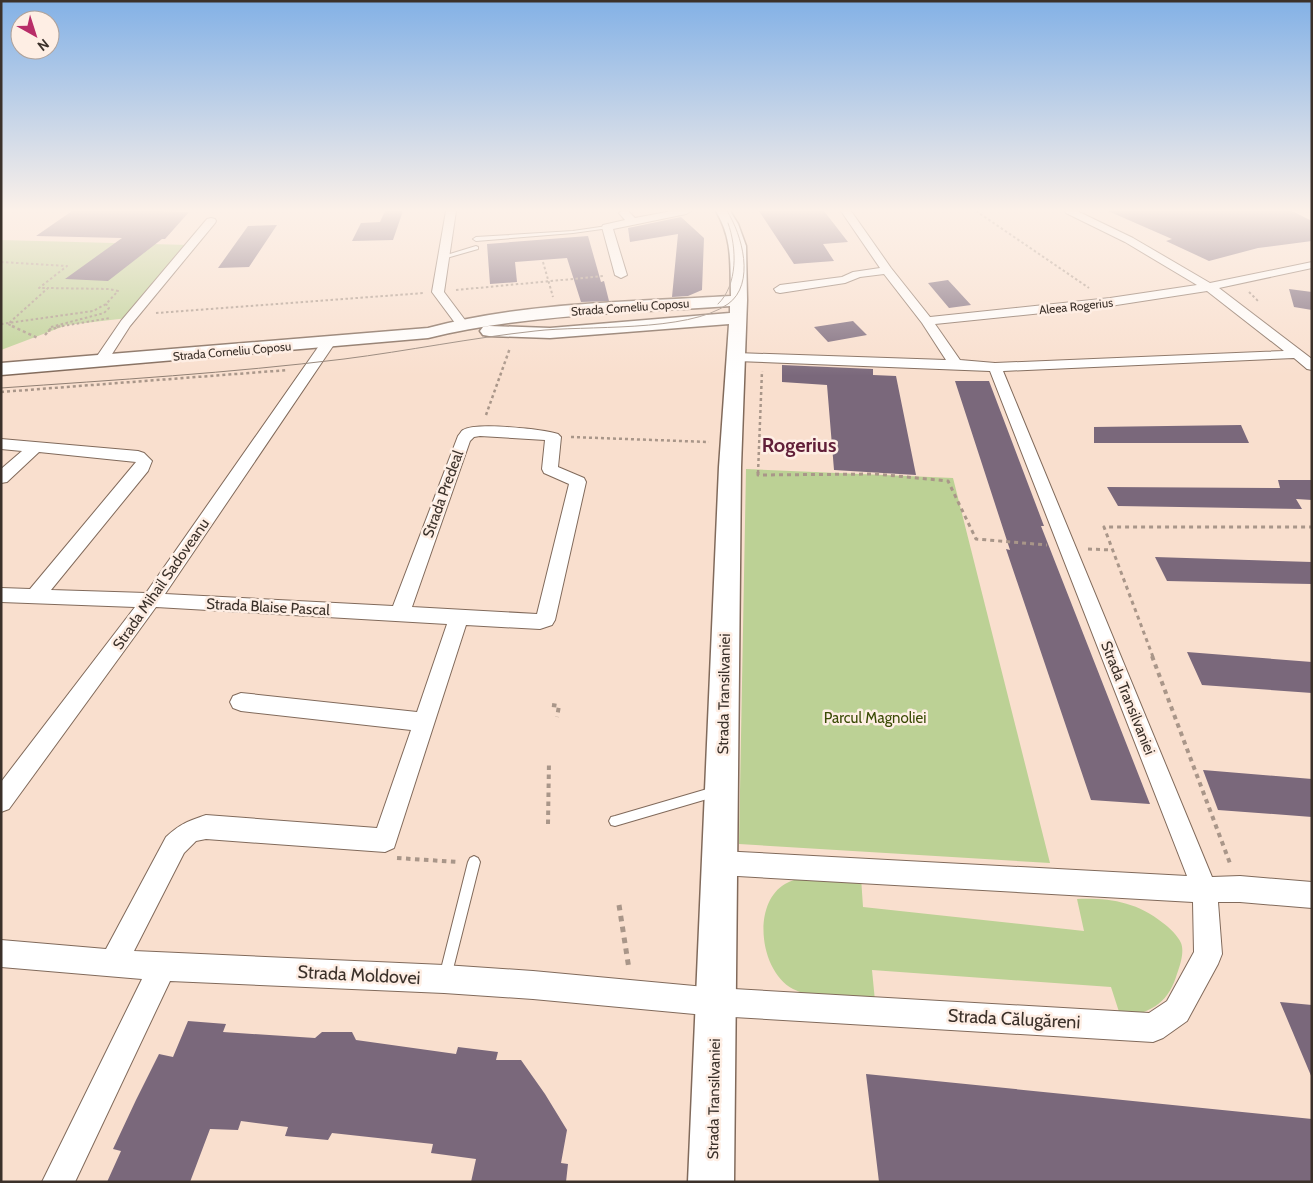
<svg xmlns="http://www.w3.org/2000/svg" width="1313" height="1183" font-family="Cabin,sans-serif">
<style>
.green{fill:#bcd195}
.building{fill:#7a687b}
.lines{fill:none;stroke-linecap:round;stroke-linejoin:round}
.lane-casing{stroke:#816a5b;stroke-width:2}
.street-casing{stroke:#816a5b;stroke-width:2}
.secondary-casing{stroke:#816a5b;stroke-width:3}
.path-far4{stroke:#a99689;stroke-width:2;stroke-dasharray:2.5 2.5;stroke-linecap:butt}
.path-far3{stroke:#a99689;stroke-width:2.5;stroke-dasharray:3 3;stroke-linecap:butt}
.path-far2{stroke:#a99689;stroke-width:3;stroke-dasharray:4 4;stroke-linecap:butt}
.path-far1{stroke:#a99689;stroke-width:4;stroke-dasharray:4.5 4.5;stroke-linecap:butt}
.path{stroke:#a99689;stroke-width:5;stroke-dasharray:5.5 5.5;stroke-linecap:butt}
.lane{fill:#fff;fill-rule:evenodd}
.street{fill:#fff;fill-rule:evenodd}
.secondary{fill:#fff;fill-rule:evenodd}
.tram{stroke:#907f73;stroke-width:1}
.labels{text-anchor:middle;dominant-baseline:central;stroke-width:5;stroke-linejoin:round;paint-order:stroke}
.far-street-label{font-size:12px;fill:#3b312a;stroke:#feeee4}
.street-label{font-size:15px;fill:#3b312a;stroke:#feeee4}
.park-label{font-size:15px;fill:#3a4b05;stroke:#feeee4}
.near-street-label{font-size:18px;fill:#3b312a;stroke:#feeee4}
.district-label{font-size:20px;font-weight:bold;fill:#611f39;stroke:#feeee4}
</style>
<rect width="100%" height="100%" fill="#f9dfce"/>
<path class="green" d="M 1,240 L 189,245 L 128,318 L 67,325 L 1,350 Z
M 746,469 L 953,478 L 1050,863 L 739,844 Z
M 861,877 L 863,907 L 1084,931 L 1077,899 C 1111,898 1136,902 1163,923 C 1170,928 1178,936 1181,943 C 1185,953 1179,968 1176,977 C 1167,1005 1148,1013 1121,1018 L 1111,987 L 872,970 L 875,1001 C 848,999 817,1001 793,989 C 760,972 751,904 785,884 C 806,872 837,877 861,877 Z"/>
<path class="building" d="M 72,211 L 159,211 L 189,212 L 165,239 L 162,239 L 108,281 L 65,279 L 122,238 L 36,236 Z
M 385,211 L 403,211 L 393,240 L 352,241 L 361,223 L 380,222 Z
M 759,211 L 824,211 L 848,242 L 823,244 L 834,261 L 794,264 Z
M 1108,211 L 1292,211 L 1312,221 L 1312,241 L 1258,248 L 1209,261 L 1166,241 L 1172,239 Z
M 681,217 L 704,238 L 702,290 L 688,296 L 672,297 L 678,234 L 630,242 L 628,228 Z
M 277,225 L 249,267 L 218,268 L 248,226 Z
M 588,236 L 601,282 L 604,281 L 609,301 L 581,302 L 567,258 L 515,262 L 517,282 L 490,284 L 487,244 Z
M 948,280 L 971,305 L 949,308 L 928,283 Z
M 1289,289 L 1312,292 L 1312,310 L 1294,307 Z
M 853,321 L 867,335 L 828,342 L 814,327 Z
M 782,365 L 873,369 L 873,375 L 896,376 L 916,475 L 834,470 L 827,385 L 782,382 Z
M 955,381 L 989,381 L 1044,526 L 1041,526 L 1150,804 L 1091,800 L 1006,549 L 1010,550 Z
M 1241,425 L 1249,443 L 1094,443 L 1094,427 Z
M 1278,480 L 1312,480 L 1312,500 L 1296,499 L 1302,509 L 1118,506 L 1107,487 L 1280,488 Z
M 1155,557 L 1312,562 L 1312,584 L 1167,581 Z
M 1187,652 L 1312,662 L 1312,693 L 1202,685 Z
M 1203,770 L 1312,779 L 1312,817 L 1218,810 Z
M 1280,1002 L 1312,1005 L 1312,1078 Z
M 188,1021 L 226,1024 L 223,1032 L 315,1038 L 322,1032 L 352,1032 L 356,1040 L 456,1054 L 458,1047 L 498,1052 L 496,1060 L 521,1060 L 545,1094 L 567,1130 L 561,1163 L 568,1164 L 566,1182 L 471,1182 L 476,1159 L 431,1153 L 433,1144 L 332,1133 L 328,1140 L 285,1136 L 288,1127 L 241,1121 L 238,1130 L 210,1129 L 190,1182 L 107,1182 L 121,1151 L 113,1149 L 136,1100 L 159,1054 L 173,1057 Z
M 866,1074 L 1312,1119 L 1312,1182 L 879,1182 Z"/>
<g class="lines">
<defs>
<path id="lane" d="M 607,226 L 609,226 L 609,228 L 573,233 L 476,241 L 473,239 L 476,237 L 573,231 Z
M 476,246 L 478,247 L 478,249 L 443,259 L 440,257 Z
M 714,787 L 718,788 L 719,792 L 718,796 L 714,797 L 615,826 L 611,825 L 609,821 L 611,817 L 615,816 Z
M 474,856 L 478,858 L 480,862 L 451,977 L 450,982 L 445,983 L 440,982 L 439,977 L 468,862 L 470,858 Z"/>
<path id="street" d="M 446,211 L 456,211 L 444,292 L 468,324 L 462,328 L 458,327 L 432,292 Z
M 622,211 L 628,211 L 635,218 L 672,211 L 691,211 L 686,214 L 613,229 L 627,275 L 621,278 L 615,275 L 602,227 L 603,225 L 625,220 L 619,213 Z
M 841,211 L 851,211 L 891,268 L 930,317 L 1110,298 L 1197,285 L 1125,242 L 1066,213 L 1065,211 L 1077,211 L 1133,238 L 1210,283 L 1312,262 L 1312,268 L 1219,288 L 1312,359 L 1312,370 L 1307,369 L 1294,358 L 1003,371 L 1212,877 L 1240,876 L 1312,882 L 1312,908 L 1240,902 L 1218,902 L 1222,954 L 1218,964 L 1187,1021 L 1163,1038 L 1153,1042 L 716,1016 L 533,999 L 444,993 L 170,981 L 75,1182 L 42,1182 L 142,979 L 1,967 L 1,940 L 106,949 L 166,837 C 180,824 188,821 206,815 L 377,828 L 411,730 L 241,711 L 233,708 L 230,702 L 233,696 L 241,693 L 417,712 L 447,624 L 156,607 L 9,809 L 1,812 L 1,782 L 135,607 L 1,602 L 1,588 L 30,589 L 136,462 L 39,452 L 7,482 L 1,483 L 1,469 L 22,451 L 1,449 L 1,439 L 138,451 L 144,453 L 152,461 L 148,471 L 51,590 L 146,593 L 323,340 L 328,339 L 335,343 L 165,594 L 393,606 L 458,436 C 460,434 461,431 463,430 C 476,422 543,429 558,434 L 561,437 L 558,467 L 584,478 L 586,482 L 555,620 L 552,625 L 540,629 L 466,625 L 394,848 L 385,852 L 206,839 L 196,841 L 184,853 L 134,951 L 444,965 L 533,971 L 716,988 L 1149,1013 L 1167,1001 L 1194,952 L 1193,902 L 720,875 L 711,872 L 708,863 L 711,854 L 720,851 L 1187,876 L 990,371 L 736,361 L 729,357 L 736,353 L 946,360 L 922,323 L 884,274 L 860,277 L 845,283 L 780,293 L 776,292 L 774,289 L 780,285 L 842,277 L 853,272 L 880,268 ZM 1207,291 L 1284,351 L 995,363 L 960,360 L 935,324 L 1110,306 ZM 480,436 L 545,440 L 542,469 L 544,473 L 569,484 L 537,614 L 412,607 L 470,441 L 474,437 Z
M 211,218 L 215,219 L 216,221 L 215,223 L 130,326 L 105,365 L 95,365 L 93,362 L 121,321 L 207,219 Z"/>
<path id="secondary" d="M 716,211 L 730,211 L 738,224 L 746,246 L 747,300 L 741,467 L 734,1182 L 688,1182 L 719,467 L 729,324 L 550,338 L 489,336 L 483,335 L 480,331 L 483,327 L 489,326 L 550,328 L 730,313 L 730,306 C 629,313 526,314 428,338 L 1,375 L 1,363 L 428,328 C 524,302 631,302 731,296 C 730,263 733,240 716,211 Z"/>
</defs>
<use href="#lane" class="lane-casing"/>
<use href="#street" class="street-casing"/>
<use href="#secondary" class="secondary-casing"/>
<path class="path-far4" d="M 976,211 L 1089,288
M 1,262 L 67,266 L 39,288 L 48,288 L 8,324 L 14,327
M 543,262 L 553,297
M 456,290 L 604,276
M 1249,292 L 1259,302
M 156,313 L 424,293
M 1,324 L 93,311 L 106,304 L 118,291 L 109,289 L 48,288
M 51,327 L 104,313 L 109,308 L 106,304
M 57,327 L 110,318"/>
<path class="path-far3" d="M 12,326 L 38,338
M 48,331 L 60,326
M 45,335 L 53,326
M 1,392 L 288,370
M 486,415 L 510,348
M 571,437 L 709,442
M 758,473 L 762,371"/>
<path class="path-far2" d="M 758,472 L 758,475 L 876,474 L 948,481 L 976,539 L 1047,545
M 1088,549 L 1113,550
M 1153,657 L 1104,527 L 1312,527"/>
<path class="path-far1" d="M 1152,656 L 1231,866
M 552,705 L 559,706 L 557,717
M 548,824 L 549,761
M 397,858 L 458,862"/>
<path class="path" d="M 619,905 L 629,969"/>
<use href="#lane" class="lane"/>
<use href="#street" class="street"/>
<use href="#secondary" class="secondary"/>
<path class="tram" d="M 718,304 C 738,285 737,248 728,223
M 1,388 C 115,380 230,373 344,359 C 407,351 471,338 535,331 C 585,325 687,333 728,304 C 756,284 742,234 727,211"/>
</g>
<linearGradient id="sky" x2="0" y2="1"><stop stop-color="#83b1e6"/><stop offset="0.56" stop-color="#fcf1e9"/><stop offset="1" stop-color="#fcf1e9" stop-opacity="0"/></linearGradient>
<rect width="1313" height="376" fill="url(#sky)"/>
<g class="labels">
<g class="far-street-label">
<text transform="translate(1076 306) rotate(-6)">Aleea Rogerius</text>
<text transform="translate(630 307) rotate(-4)">Strada Corneliu Coposu</text>
<text transform="translate(232 351) rotate(-5)">Strada Corneliu Coposu</text>
</g>
<g class="street-label">
<text transform="translate(443 494) rotate(-70)">Strada Predeal</text>
<text transform="translate(161 584) rotate(-55)">Strada Mihail Sadoveanu</text>
<text transform="translate(268 607) rotate(3)">Strada Blaise Pascal</text>
<text transform="translate(724 694) rotate(-89)">Strada Transilvaniei</text>
<text transform="translate(1128 698) rotate(68)">Strada Transilvaniei</text>
<text transform="translate(714 1099) rotate(-89)">Strada Transilvaniei</text>
</g>
<g class="park-label">
<text x="875" y="718">Parcul Magnoliei</text>
</g>
<g class="near-street-label">
<text transform="translate(359 975) rotate(3)">Strada Moldovei</text>
<text transform="translate(1014 1019) rotate(3)">Strada Călugăreni</text>
</g>
<g class="district-label">
<text x="799" y="445">Rogerius</text>
</g>
</g>
<rect width="1313" height="1183" fill="none" stroke="#3b312a" stroke-width="5"/>
<g transform="translate(35 35) rotate(141)"><circle r="24" fill="#feeee4" stroke="#b0a29a"/>
<path d="M0-4L9 19L0 12L-9 19Z" fill="#b82d68"/>
<text y="-8" font-size="14" font-weight="bold" text-anchor="middle" fill="#3b312a">N</text>
</g>
</svg>
